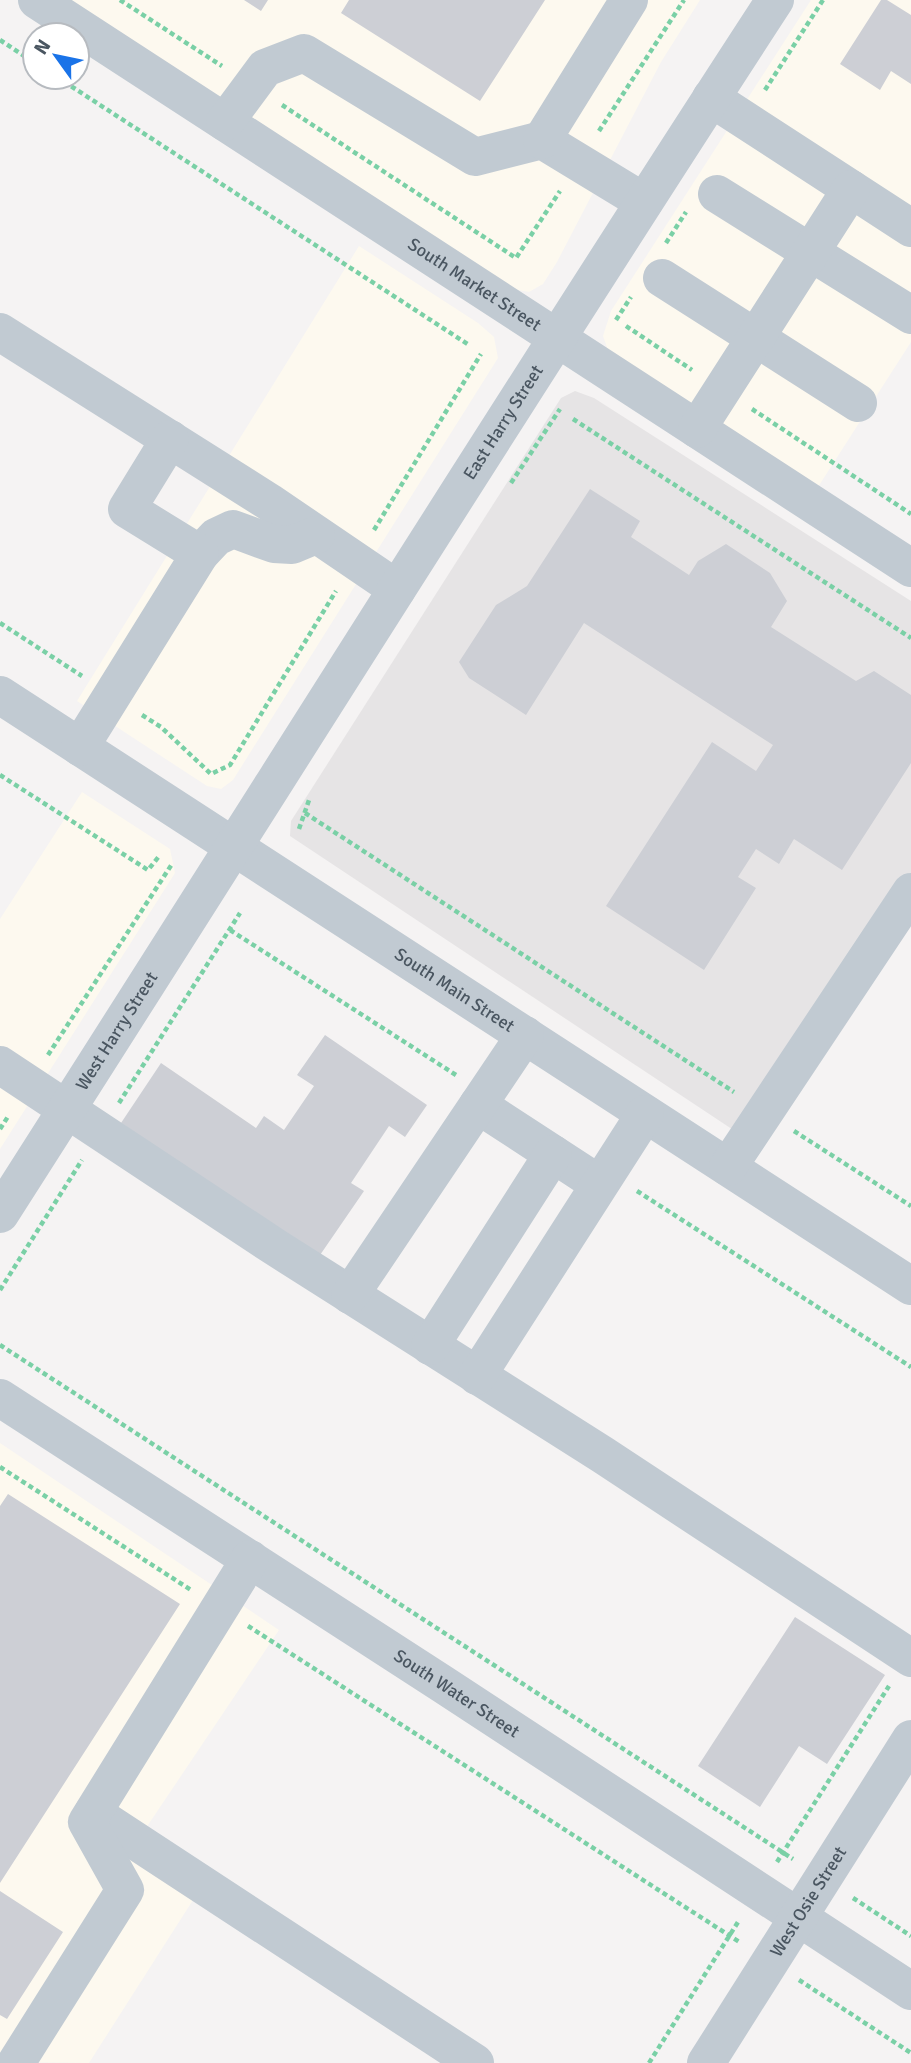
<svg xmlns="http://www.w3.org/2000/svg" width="911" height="2063" font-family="Signika,sans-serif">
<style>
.commercial{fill:#fdf9ef}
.education{fill:#e6e4e5}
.building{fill:#cdcfd5}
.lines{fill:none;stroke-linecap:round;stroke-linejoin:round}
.path{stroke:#7ad0a6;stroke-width:4.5;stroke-dasharray:5 3.5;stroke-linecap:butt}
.minor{stroke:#c1cad2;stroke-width:38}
.labels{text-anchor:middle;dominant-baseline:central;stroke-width:5;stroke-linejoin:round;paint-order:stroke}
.street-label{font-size:18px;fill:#4a5661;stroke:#fff}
</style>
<rect width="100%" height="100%" fill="#f5f3f3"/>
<path class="commercial" d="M 67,0 L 700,0 L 661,62 L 557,262 L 543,284 L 529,292 L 513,289 Z
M 811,0 L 911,0 L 911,342 L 818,487 L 609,353 L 603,336 L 611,311 Z
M 359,246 L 478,323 L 494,337 L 498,358 L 233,780 L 221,789 L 207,786 L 77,701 Z
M 82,792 L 170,849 L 175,873 L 0,1149 L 0,919 Z
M 0,1443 L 279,1630 L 146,1828 L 193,1900 L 89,2063 L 0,2062 Z"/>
<path class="education" d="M 575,391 L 594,398 L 911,601 L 911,917 L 762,1149 L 290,836 L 291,821 L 561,398 Z"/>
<path class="building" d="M 244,0 L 268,0 L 261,11 Z
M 349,0 L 545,0 L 480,101 L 341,13 Z
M 881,0 L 887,0 L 911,15 L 911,84 L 891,71 L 880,90 L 840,64 Z
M 590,489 L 640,521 L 631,537 L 689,575 L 698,561 L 726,544 L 770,573 L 787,601 L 771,627 L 856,681 L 874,671 L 911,695 L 911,763 L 842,870 L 794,839 L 779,864 L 756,849 L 738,877 L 756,888 L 704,970 L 606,906 L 712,742 L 756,771 L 773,745 L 584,623 L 526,715 L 469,678 L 459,662 L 496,605 L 527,586 Z
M 325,1035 L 427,1105 L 405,1137 L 389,1126 L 351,1183 L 364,1191 L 318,1258 L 121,1123 L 161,1063 L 256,1128 L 264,1116 L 284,1130 L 314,1086 L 297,1075 Z
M 8,1494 L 180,1604 L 0,1883 L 0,1506 Z
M 795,1617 L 885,1675 L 827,1764 L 799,1746 L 760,1807 L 698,1766 Z
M 0,1891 L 63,1932 L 7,2019 L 0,2015 Z"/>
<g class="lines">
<path class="path" d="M 120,0 L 222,66
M 0,40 L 35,63
M 57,77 L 469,345
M 765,90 L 823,0
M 282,105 L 516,258 L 560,191
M 599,131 L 684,0
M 666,243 L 686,212
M 616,320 L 631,297
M 626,326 L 692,370
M 752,409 L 911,514
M 573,419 L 911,638
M 511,483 L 560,409
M 374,530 L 481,354
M 0,623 L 82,676
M 142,715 L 161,727 L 211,774 L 230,765 L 336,591
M 0,775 L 148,870 L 160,855
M 305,813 L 734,1092
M 299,829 L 309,800
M 230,930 L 456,1075
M 48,1055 L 172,864
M 119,1103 L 240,913
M 0,1129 L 9,1115
M 794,1131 L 911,1206
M 637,1191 L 911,1367
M 0,1290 L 82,1160
M 0,1345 L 793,1859
M 0,1467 L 191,1590
M 248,1626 L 741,1943
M 777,1862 L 889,1686
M 853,1898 L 911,1936
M 799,1980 L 911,2053
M 649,2063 L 738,1922"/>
<g class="minor">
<path id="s1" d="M 37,0 L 911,568"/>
<path d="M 711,98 L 911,228"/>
<path d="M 225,122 L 265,68 L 304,53 L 475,157 L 542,140 L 644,202"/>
<path d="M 542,140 L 629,0"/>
<path d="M 717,194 L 911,315"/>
<path d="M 662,278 L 858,403"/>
<path d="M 0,332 L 269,502 L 397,589"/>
<path d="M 697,429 L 851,189"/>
<path d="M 200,554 L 216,537 L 233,529 L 274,544 L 292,545 L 316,535"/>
<path id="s2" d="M 0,695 L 911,1286"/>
<path d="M 80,747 L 200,554 L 127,509 L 170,439"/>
<path d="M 0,1065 L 275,1247 L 603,1455 L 911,1658"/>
<path d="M 478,1105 L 599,1184"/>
<path d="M 728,1167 L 911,892"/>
<path id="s3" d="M 0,1214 C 259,809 513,402 775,0"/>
<path d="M 350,1295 L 525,1035"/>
<path d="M 430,1346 L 553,1154"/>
<path d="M 477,1376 L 645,1114"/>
<path id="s4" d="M 0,1398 L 444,1685 L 911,1991"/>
<path d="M 93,1813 L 475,2063"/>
<path d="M 16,2063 L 125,1890 L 87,1822 L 250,1559"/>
<path id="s5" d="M 706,2063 L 911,1739"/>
</g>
</g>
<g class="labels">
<g class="street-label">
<text stroke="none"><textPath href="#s1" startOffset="522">South Market Street</textPath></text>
<text stroke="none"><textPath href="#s3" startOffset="938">East Harry Street</textPath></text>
<text stroke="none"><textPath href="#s2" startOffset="542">South Main Street</textPath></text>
<text stroke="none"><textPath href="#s3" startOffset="217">West Harry Street</textPath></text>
<text stroke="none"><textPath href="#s4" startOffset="544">South Water Street</textPath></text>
<text stroke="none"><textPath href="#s5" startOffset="191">West Osie Street</textPath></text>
</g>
</g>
<g transform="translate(56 56) rotate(303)"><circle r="33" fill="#ffffff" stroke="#b7bbc0" stroke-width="2"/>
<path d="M0-5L12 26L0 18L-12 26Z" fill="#1a73e8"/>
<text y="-10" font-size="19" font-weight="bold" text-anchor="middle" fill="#4a5661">N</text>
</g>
</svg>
